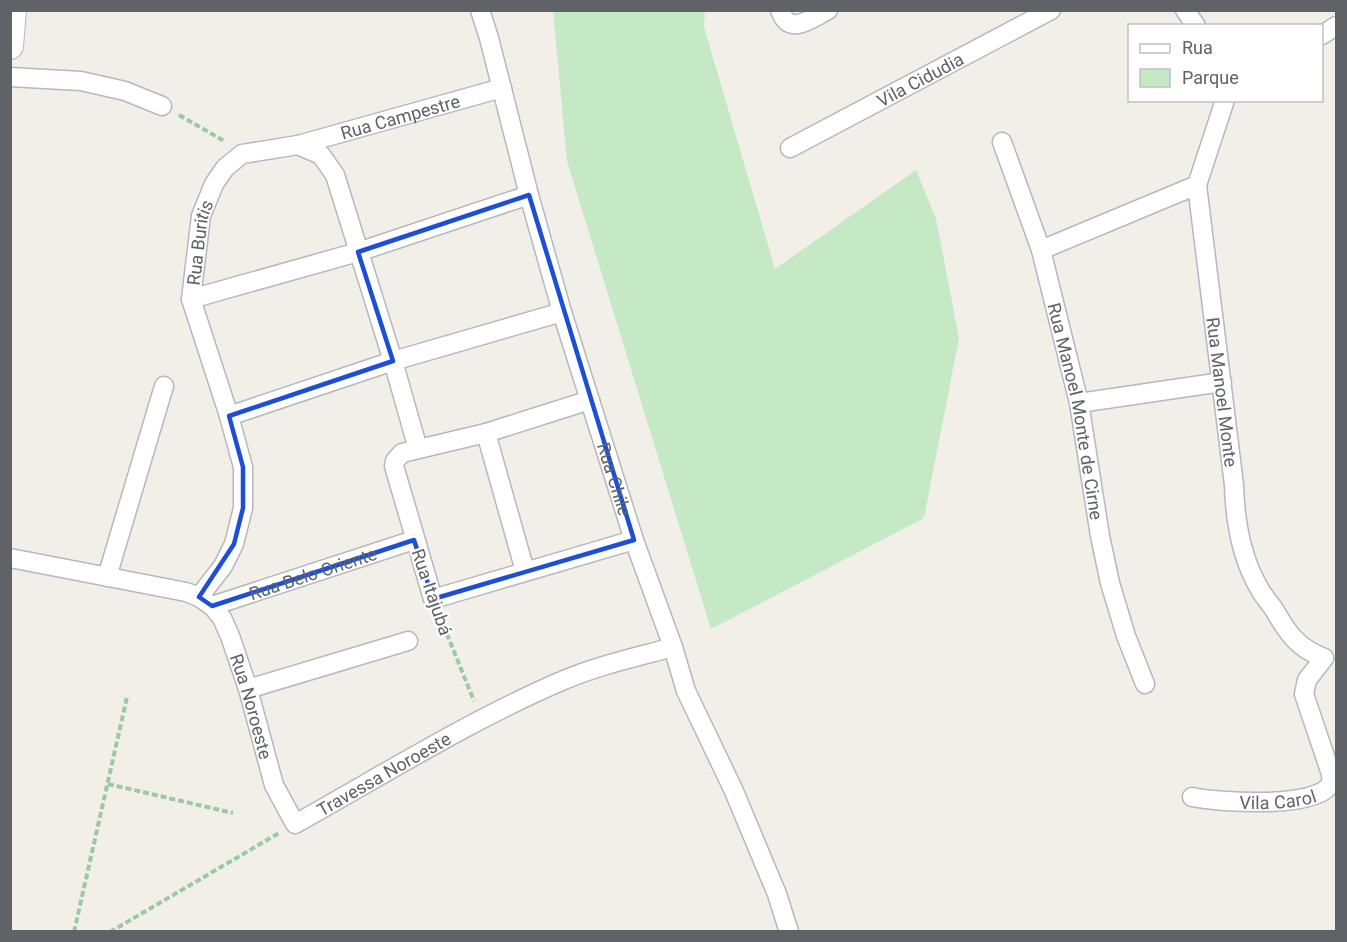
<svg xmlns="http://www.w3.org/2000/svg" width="1347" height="942" font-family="Roboto,sans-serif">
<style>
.green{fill:#c5e8c5}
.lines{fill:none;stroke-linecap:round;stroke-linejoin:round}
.street-casing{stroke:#b5b8bc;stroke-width:21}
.secondary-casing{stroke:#b6babf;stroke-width:28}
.path{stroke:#9cc7a9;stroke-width:4;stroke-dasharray:6 3;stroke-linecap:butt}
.street{stroke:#fff;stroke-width:18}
.secondary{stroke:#fff;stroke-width:26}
.marked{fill:none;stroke:#1d4ed8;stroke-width:4.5;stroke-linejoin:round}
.labels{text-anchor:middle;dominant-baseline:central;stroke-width:4.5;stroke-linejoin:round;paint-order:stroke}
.street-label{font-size:18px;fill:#5f6368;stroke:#fff}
</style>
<rect width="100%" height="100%" fill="#f1efe8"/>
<path class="green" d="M 553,11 L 705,11 L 704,27 L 775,269 L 916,170 L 936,219 L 959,338 L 924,518 L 711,629 L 567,161 Z"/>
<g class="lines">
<defs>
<g id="street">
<path id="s1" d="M 480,10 L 489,38 L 529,195 L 562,312 L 634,540 L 673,647 L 686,691 L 733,789 L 777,894 L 789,932"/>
<path d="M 780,10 C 789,37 810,19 828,10"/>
<path d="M 1185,10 L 1196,26"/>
<path d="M 1322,35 L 1336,26"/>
<path d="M 10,77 L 81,81 L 125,91 L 162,106"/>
<path id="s2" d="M 1225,100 L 1197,185 L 1234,485 C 1235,521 1241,557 1259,588 C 1263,596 1270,603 1275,611 C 1288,634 1298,648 1324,658"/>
<path id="s3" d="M 1002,142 L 1041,250 L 1079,403 L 1100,536 L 1110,583 L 1126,636 L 1145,684"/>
<path id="s4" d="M 298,145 L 502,88"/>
<path id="s5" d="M 790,148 L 1051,10"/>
<path d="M 1041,250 L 1197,185"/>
<path d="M 191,299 L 358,252 L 529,195"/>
<path d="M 590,400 L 486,433 L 402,453 L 395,461 L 394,466 L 433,599 L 634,540"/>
<path d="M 1079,403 L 1222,382"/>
<path d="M 229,416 L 393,361 L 562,312"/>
<path d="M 486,433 L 525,571"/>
<path id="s6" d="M 10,558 L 186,592 L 199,597 L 212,606 L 222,618 L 230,636 L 248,689 L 274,785 L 295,824 C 383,775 472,719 564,680 C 599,665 637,657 673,647"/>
<path d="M 107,577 L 164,386"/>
<path id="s7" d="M 199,597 L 223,566 L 234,544 L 243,508 L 243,467 L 229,416 L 191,299 L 201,216 L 214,184 L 225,168 L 242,154 L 298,145 L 321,155 L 335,175 L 393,361 L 418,449"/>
<path id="s8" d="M 212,606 L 414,540"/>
<path d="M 248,689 L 408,641"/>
<path id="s9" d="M 1192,797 C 1216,802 1319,810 1331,783 C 1332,781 1331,777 1331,774 L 1304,694 L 1307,680 L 1324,658"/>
</g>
<path id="secondary" d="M 10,46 L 13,10"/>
</defs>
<use href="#street" class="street-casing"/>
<use href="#secondary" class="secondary-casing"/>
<path class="path" d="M 179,115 L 224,141
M 440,617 L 474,701
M 108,784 L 233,813
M 74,932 L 127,697
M 110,932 L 279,833"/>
<use href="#street" class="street"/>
<use href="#secondary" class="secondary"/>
</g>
<path class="marked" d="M 529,195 L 634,540 L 433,599 L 414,540 L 212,606 L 199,597 L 234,544 L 243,508 L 243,467 L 229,416 L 393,361 L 358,252 Z"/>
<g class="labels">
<g class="street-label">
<text stroke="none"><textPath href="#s5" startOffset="147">Vila Cidudia</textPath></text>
<text stroke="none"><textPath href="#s4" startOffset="106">Rua Campestre</textPath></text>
<text stroke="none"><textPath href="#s7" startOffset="375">Rua Buritis</textPath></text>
<text stroke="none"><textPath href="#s2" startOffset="298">Rua Manoel Monte</textPath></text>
<text stroke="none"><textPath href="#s3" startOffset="280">Rua Manoel Monte de Cirne</textPath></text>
<text stroke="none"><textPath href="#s1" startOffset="488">Rua Chile</textPath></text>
<text stroke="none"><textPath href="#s8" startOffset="106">Rua Belo Oriente</textPath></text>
<text transform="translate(432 592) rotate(71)">Rua Itajubá</text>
<text stroke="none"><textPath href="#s6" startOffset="318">Rua Noroeste</textPath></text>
<text stroke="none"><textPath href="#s6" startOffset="546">Travessa Noroeste</textPath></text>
<text stroke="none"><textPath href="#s9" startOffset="86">Vila Carol</textPath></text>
</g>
</g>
<rect width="1347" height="942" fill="none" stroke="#5f6368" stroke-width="24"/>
<rect x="1128" y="24" width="195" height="78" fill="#ffffff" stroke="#bfc1c3" stroke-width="1.5"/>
<rect x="1140" y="44" width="30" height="9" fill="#ffffff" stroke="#bfc1c3" stroke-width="1.5"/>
<text x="1182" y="54" font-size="18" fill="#5f6368">Rua</text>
<rect x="1140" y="69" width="30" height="18" fill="#c5e8c5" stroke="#bfc1c3" stroke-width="1.5"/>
<text x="1182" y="84" font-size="18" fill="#5f6368">Parque</text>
</svg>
